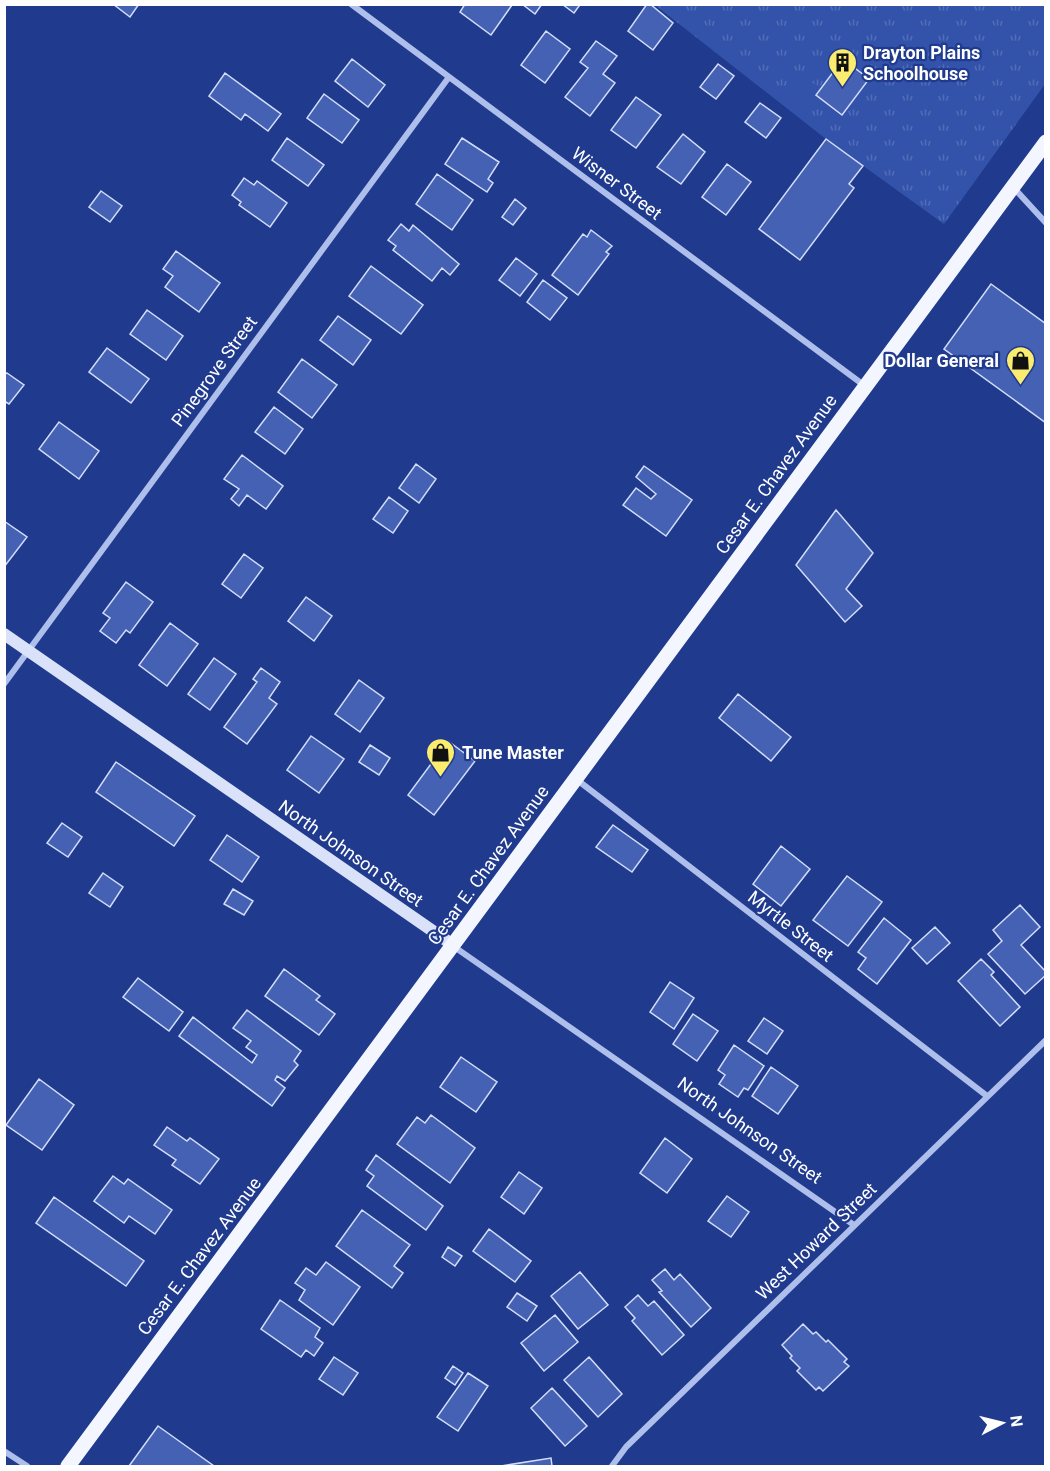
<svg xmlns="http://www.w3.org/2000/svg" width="1050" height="1471" font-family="Roboto,sans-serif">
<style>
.park{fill:url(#park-tufts)}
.garden{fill:#3353ab}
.building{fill:#4461b3;stroke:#d3ddf9;stroke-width:1.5}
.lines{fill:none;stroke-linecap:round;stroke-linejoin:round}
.street{stroke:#aebfec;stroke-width:6}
.secondary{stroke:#dae2f9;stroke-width:12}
.primary{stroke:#f4f6ff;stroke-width:15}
.labels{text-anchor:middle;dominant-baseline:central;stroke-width:4.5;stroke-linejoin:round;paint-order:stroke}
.poi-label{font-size:18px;font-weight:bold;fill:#fff;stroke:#203b8e;text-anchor:start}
.street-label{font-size:18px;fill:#fff;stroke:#203b8e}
</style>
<defs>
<pattern id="park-tufts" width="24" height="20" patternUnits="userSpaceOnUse" patternTransform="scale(1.5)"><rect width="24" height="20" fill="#3353ab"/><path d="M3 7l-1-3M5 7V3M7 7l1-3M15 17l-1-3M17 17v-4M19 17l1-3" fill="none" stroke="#526db8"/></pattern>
</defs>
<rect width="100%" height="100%" fill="#203b8e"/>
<path class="park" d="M 655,5 L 1045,5 L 1045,84 L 944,224 L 826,139 Z"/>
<path class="garden" d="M 799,73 L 817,86 L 796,113 L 778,100 Z"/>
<path class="building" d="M 113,4 L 139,4 L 130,17 Z
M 465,4 L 511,4 L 512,5 L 491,35 L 460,12 Z
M 522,4 L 542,4 L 535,14 Z
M 562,4 L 577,4 L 579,6 L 574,13 Z
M 647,4 L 650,4 L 673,23 L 653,50 L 628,31 Z
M 546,31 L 570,49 L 545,83 L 521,65 Z
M 596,41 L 617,56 L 603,74 L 615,83 L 590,116 L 565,97 L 588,68 L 580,62 Z
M 352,59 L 385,85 L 368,107 L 335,81 Z
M 843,59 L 869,79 L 842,115 L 816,95 Z
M 718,64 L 734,76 L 716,99 L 700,87 Z
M 225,73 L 281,114 L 268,131 L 245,114 L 241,120 L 209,96 Z
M 324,94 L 359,120 L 342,143 L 307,118 Z
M 636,97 L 661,115 L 636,148 L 611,130 Z
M 760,103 L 781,118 L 766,138 L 745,122 Z
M 683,134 L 705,152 L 681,184 L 657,167 Z
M 287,138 L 324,165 L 308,186 L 272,160 Z
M 462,138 L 499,162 L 488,179 L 493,183 L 487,192 L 445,164 Z
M 826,139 L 863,166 L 849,184 L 854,188 L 800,260 L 759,229 Z
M 727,164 L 751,182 L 726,215 L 702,197 Z
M 437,174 L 473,200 L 452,230 L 416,204 Z
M 244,178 L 254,185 L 257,181 L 287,203 L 270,227 L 239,205 L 241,202 L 232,195 Z
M 101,191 L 122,206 L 110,222 L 89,207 Z
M 515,199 L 526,208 L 513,225 L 502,217 Z
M 401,224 L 409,231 L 413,225 L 459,264 L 450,275 L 442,268 L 432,281 L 393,250 L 396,246 L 388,240 Z
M 591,230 L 612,246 L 606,252 L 609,254 L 578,295 L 552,275 L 583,234 L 587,237 Z
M 176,251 L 220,283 L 199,312 L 165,287 L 173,276 L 163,269 Z
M 516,258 L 537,274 L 520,296 L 499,280 Z
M 371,266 L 423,305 L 401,334 L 349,296 Z
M 543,280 L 567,298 L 550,320 L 527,302 Z
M 991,284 L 1046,324 L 1046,423 L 944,349 Z
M 147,310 L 183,336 L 166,360 L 130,334 Z
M 338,316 L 371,340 L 353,365 L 320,340 Z
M 107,348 L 149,379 L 131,403 L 89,372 Z
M 302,359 L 337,385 L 312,418 L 278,392 Z
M 7,373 L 24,385 L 9,404 L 4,401 L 4,375 Z
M 274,407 L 303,429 L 285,454 L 255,432 Z
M 59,422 L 99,451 L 79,479 L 39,449 Z
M 242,455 L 283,486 L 266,509 L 247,495 L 239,506 L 231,499 L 239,489 L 224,479 Z
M 416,464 L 436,479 L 419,503 L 399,488 Z
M 644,466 L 692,500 L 666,536 L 623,505 L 636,488 L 651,499 L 656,494 L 636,477 Z
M 389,497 L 408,511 L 393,533 L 373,519 Z
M 836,510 L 873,553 L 846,589 L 862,606 L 845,622 L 796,565 Z
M 4,521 L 27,537 L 4,567 Z
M 244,554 L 263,568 L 241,598 L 222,584 Z
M 126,582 L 153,602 L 130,633 L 126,630 L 116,643 L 100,631 L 110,618 L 103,613 Z
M 306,597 L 332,616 L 314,641 L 288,621 Z
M 170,623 L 198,644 L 167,686 L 139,665 Z
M 214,658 L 236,674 L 210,710 L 188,694 Z
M 261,668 L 280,682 L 269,698 L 277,704 L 247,744 L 224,727 L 257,682 L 253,679 Z
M 359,680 L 384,698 L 360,732 L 335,714 Z
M 738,694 L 791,737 L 771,761 L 719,718 Z
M 311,736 L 344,759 L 319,793 L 287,770 Z
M 448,741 L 475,761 L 434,815 L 408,795 Z
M 370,745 L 390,758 L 379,775 L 359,762 Z
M 116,762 L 195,816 L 174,846 L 96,792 Z
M 62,823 L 82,837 L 68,857 L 47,843 Z
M 613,825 L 648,850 L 632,872 L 596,847 Z
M 227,835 L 259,857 L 242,882 L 210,860 Z
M 781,846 L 810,869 L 781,906 L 753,884 Z
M 103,873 L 123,887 L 110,907 L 89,893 Z
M 847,876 L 882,902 L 848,946 L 813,920 Z
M 233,889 L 253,901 L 244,915 L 224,904 Z
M 1020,905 L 1040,927 L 1021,945 L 1046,972 L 1046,975 L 1025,994 L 988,954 L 1002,941 L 993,930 Z
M 884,918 L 911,940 L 877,984 L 858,969 L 866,958 L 858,952 Z
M 935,927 L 950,943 L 927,964 L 912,948 Z
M 981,959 L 994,972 L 991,975 L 1020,1007 L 1000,1026 L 958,981 Z
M 284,969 L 320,996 L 316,1000 L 335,1014 L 319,1035 L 265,996 Z
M 138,978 L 183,1012 L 169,1031 L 123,997 Z
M 670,982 L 694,998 L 674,1029 L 650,1012 Z
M 247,1010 L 301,1051 L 294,1061 L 298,1065 L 285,1081 L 277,1076 L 275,1080 L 285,1088 L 272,1106 L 179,1036 L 193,1017 L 252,1063 L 257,1055 L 246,1047 L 251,1041 L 233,1028 Z
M 693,1014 L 718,1031 L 697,1061 L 673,1044 Z
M 764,1018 L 783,1031 L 767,1054 L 748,1041 Z
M 734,1045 L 764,1066 L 748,1090 L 744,1088 L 738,1097 L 719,1084 L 725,1075 L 718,1070 Z
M 461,1057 L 497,1082 L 476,1112 L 440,1087 Z
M 771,1067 L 798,1086 L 778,1114 L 752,1096 Z
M 39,1079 L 74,1105 L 42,1150 L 6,1125 Z
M 431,1115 L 475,1148 L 450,1183 L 397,1144 L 417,1117 L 425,1123 Z
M 167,1127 L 187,1141 L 190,1138 L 219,1159 L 200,1184 L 172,1165 L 176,1160 L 154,1145 Z
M 665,1138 L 692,1159 L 667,1193 L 640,1173 Z
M 376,1155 L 443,1206 L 426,1230 L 367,1186 L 374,1176 L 366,1170 Z
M 519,1172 L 542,1188 L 524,1214 L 501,1197 Z
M 113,1176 L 124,1184 L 128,1179 L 172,1210 L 155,1234 L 129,1216 L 124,1223 L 94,1201 Z
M 727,1196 L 749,1212 L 731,1237 L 708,1221 Z
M 54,1197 L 144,1261 L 126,1286 L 36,1223 Z
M 362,1210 L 410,1245 L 394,1266 L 403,1273 L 392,1288 L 336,1246 Z
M 489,1229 L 531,1261 L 515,1282 L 473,1251 Z
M 448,1247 L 462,1256 L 455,1266 L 442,1257 Z
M 326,1262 L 360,1287 L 333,1325 L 299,1300 L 305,1290 L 295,1283 L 306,1268 L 316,1275 Z
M 665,1269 L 674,1280 L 680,1274 L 711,1308 L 691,1327 L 659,1292 L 662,1291 L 652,1280 Z
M 580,1272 L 608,1305 L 578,1329 L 551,1296 Z
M 517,1293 L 537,1306 L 527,1321 L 507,1307 Z
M 638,1295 L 648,1306 L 654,1301 L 684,1335 L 662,1355 L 632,1321 L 635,1318 L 625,1307 Z
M 280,1300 L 320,1328 L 315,1337 L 323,1343 L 314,1356 L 306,1350 L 301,1357 L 261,1329 Z
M 555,1315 L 578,1342 L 544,1371 L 521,1343 Z
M 803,1324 L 813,1334 L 816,1332 L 826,1342 L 828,1340 L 847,1359 L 844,1362 L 849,1366 L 823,1391 L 819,1387 L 816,1390 L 797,1371 L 800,1368 L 790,1358 L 792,1356 L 782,1345 Z
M 334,1357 L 358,1373 L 343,1395 L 319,1379 Z
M 589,1357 L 622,1394 L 598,1417 L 564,1380 Z
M 453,1366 L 463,1373 L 455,1385 L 445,1378 Z
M 468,1373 L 488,1386 L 458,1431 L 437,1417 Z
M 552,1388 L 587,1426 L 565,1446 L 531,1408 Z
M 158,1426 L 214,1466 L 129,1466 Z
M 551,1458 L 552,1466 L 501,1466 Z"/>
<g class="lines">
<path class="street" d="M 351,4 L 865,386
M 1013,187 L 1046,223
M 4,684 L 449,77
M 576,779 L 987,1096
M 453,946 L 854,1225
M 4,1451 L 27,1466
M 612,1466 L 626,1447 L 1046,1040"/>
<path class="secondary" d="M 4,634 L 453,945"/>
<path class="primary" d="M 68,1466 L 1046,142"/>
</g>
<defs>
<symbol id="building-pin" viewBox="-11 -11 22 30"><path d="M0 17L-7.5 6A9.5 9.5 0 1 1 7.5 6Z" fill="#faec6f" stroke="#203b8e"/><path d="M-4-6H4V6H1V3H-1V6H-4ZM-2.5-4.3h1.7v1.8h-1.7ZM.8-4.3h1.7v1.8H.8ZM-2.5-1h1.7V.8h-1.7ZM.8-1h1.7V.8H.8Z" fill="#111"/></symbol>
<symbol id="shop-pin" viewBox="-11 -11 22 30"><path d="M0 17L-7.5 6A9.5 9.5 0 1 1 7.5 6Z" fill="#faec6f" stroke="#203b8e"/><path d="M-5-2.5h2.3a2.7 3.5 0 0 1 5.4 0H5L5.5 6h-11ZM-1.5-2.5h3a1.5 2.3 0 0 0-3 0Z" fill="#111"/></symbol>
</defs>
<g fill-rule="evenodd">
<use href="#building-pin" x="826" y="46" width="33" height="45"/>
<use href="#shop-pin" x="1004" y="344" width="33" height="45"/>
<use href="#shop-pin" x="424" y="736" width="33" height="45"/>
</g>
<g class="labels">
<g class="poi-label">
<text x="863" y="52">Drayton Plains<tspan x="863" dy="21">Schoolhouse</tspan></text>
<text x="999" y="360" text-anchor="end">Dollar General</text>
<text x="462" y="752">Tune Master</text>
</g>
<g class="street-label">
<text transform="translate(617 183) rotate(37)">Wisner Street</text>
<text transform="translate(214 371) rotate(-54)">Pinegrove Street</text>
<text transform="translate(776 474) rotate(-54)">Cesar E. Chavez Avenue</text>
<text transform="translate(351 853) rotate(35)">North Johnson Street</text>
<text transform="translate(488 865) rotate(-54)">Cesar E. Chavez Avenue</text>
<text transform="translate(791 926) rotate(38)">Myrtle Street</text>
<text transform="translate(750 1130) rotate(35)">North Johnson Street</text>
<text transform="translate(816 1241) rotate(-44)">West Howard Street</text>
<text transform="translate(199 1256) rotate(-53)">Cesar E. Chavez Avenue</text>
</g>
</g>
<rect width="1050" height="1471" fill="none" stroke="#ffffff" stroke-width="12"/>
<g transform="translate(1002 1423) rotate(83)" stroke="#203b8e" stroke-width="4.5" paint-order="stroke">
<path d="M0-4.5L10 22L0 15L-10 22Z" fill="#ffffff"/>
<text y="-9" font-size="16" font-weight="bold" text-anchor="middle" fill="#ffffff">N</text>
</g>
</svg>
